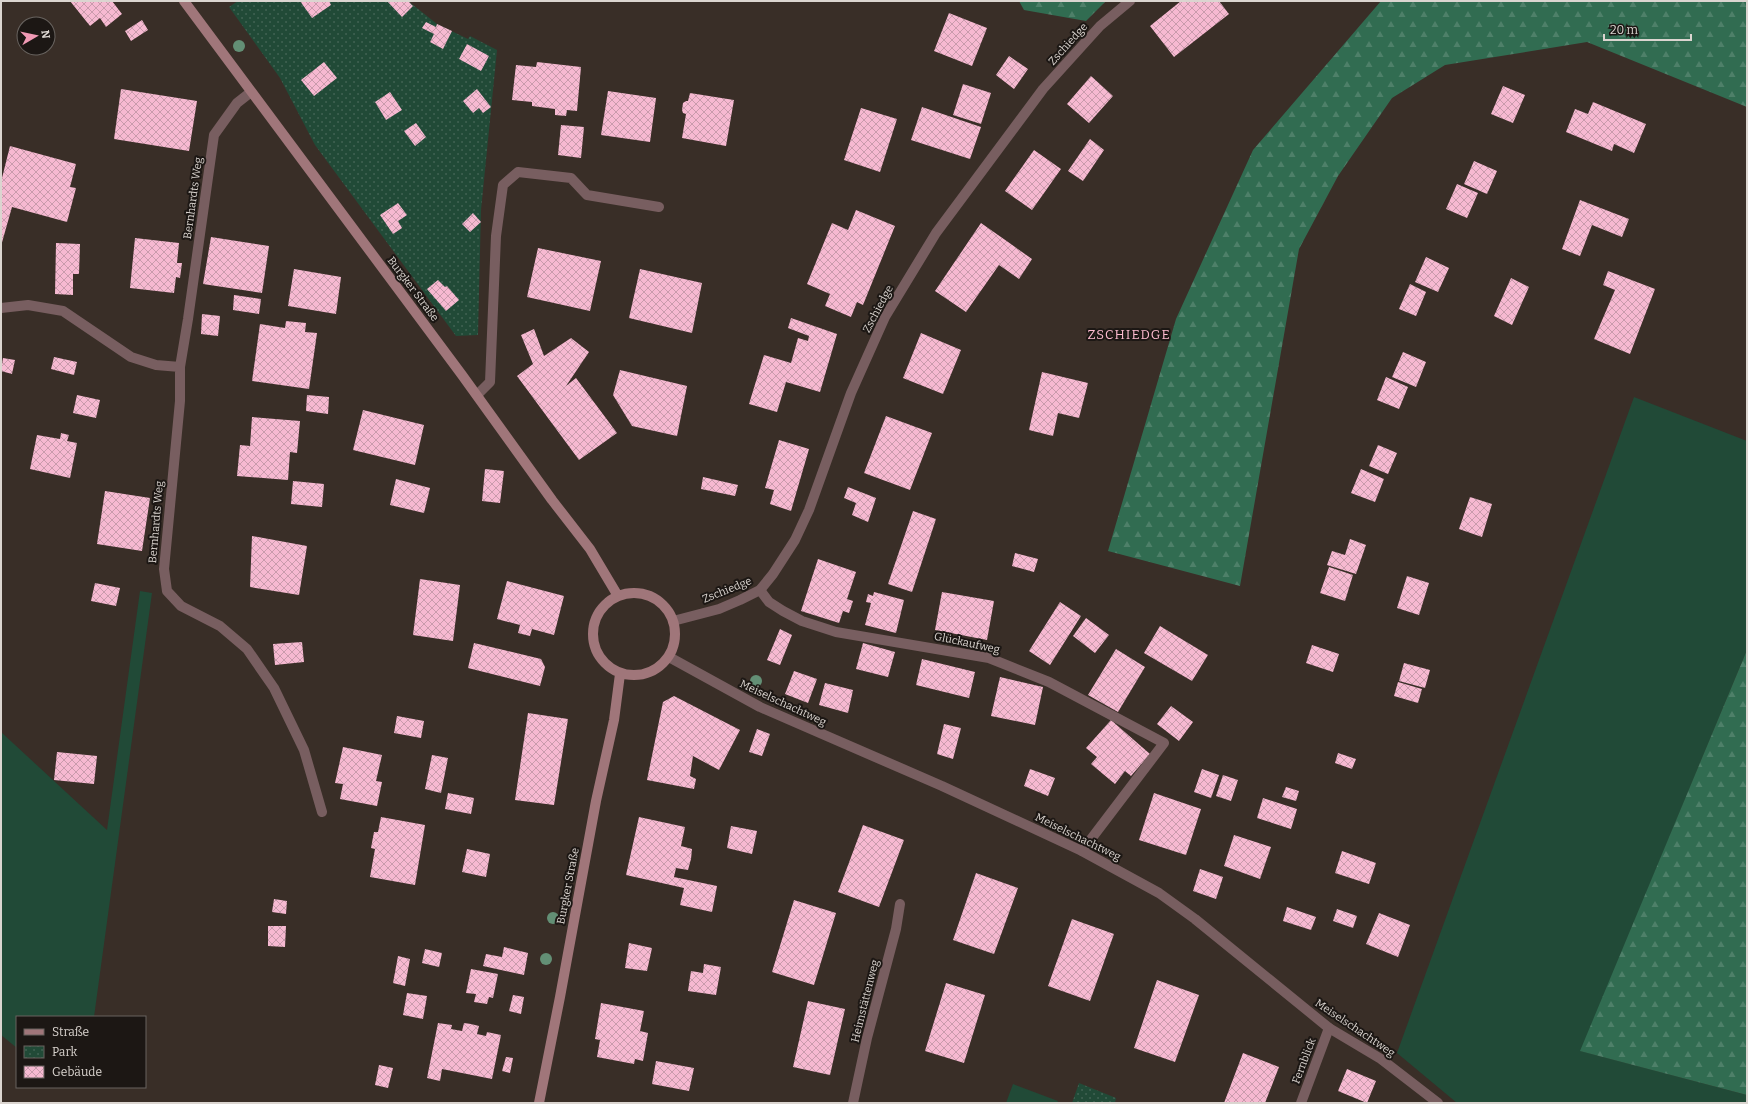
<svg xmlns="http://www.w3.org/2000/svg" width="1748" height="1104" font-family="Bitter,serif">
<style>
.grass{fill:#214a37}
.forest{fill:url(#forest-firs)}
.park{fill:url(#park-dots)}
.building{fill:url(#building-cross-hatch)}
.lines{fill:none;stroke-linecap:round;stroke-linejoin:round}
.service{stroke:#785e60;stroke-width:10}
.minor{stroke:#785e60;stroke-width:10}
.secondary{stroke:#a0767a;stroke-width:10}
.tree{fill:#638f75}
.labels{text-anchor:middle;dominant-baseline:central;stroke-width:4;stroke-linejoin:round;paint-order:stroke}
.street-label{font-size:11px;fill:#dbd5d0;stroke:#1c1714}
.quarter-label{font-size:13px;letter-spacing:1px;fill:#febcd0;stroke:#1c1714}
</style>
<defs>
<pattern id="forest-firs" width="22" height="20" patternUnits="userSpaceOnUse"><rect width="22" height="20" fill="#316c51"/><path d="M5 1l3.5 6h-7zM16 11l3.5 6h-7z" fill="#4e8069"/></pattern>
<pattern id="park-dots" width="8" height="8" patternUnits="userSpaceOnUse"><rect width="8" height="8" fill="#214a37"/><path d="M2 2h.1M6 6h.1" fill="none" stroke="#416353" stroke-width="1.8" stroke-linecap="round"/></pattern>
<pattern id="building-cross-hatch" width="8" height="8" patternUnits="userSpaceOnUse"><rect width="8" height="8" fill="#f6b9d1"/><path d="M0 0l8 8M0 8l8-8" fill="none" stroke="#c99bac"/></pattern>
</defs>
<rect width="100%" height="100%" fill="#392e27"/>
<path class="grass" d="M 1634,397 L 1747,441 L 1747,650 L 1581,1051 L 1747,1095 L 1747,1103 L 1457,1103 L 1397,1053 Z
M 140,591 L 152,593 L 94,1017 L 17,1017 L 17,1048 L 1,1035 L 1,732 L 107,830 Z
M 1013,1084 L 1058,1101 L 1057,1103 L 1006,1103 Z"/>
<path class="forest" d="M 1019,1 L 1106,1 L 1086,21 L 1024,10 Z
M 1381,1 L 1747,1 L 1747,107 L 1587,42 L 1445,65 L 1392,98 L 1338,176 L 1299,249 L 1240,586 L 1108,551 L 1176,319 L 1253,150 Z
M 1747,650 L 1747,1095 L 1580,1051 Z"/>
<path class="park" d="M 238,1 L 408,1 L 437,24 L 468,39 L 470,36 L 497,50 L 481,210 L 478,335 L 456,336 L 315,145 L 280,78 L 229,7 Z
M 1079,1083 L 1116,1098 L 1115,1103 L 1072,1103 Z"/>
<path class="building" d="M 70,1 L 112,1 L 122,14 L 106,27 L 100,18 L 90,26 Z
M 300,1 L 329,1 L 331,5 L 312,18 Z
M 387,1 L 408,1 L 413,6 L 402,17 Z
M 1181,1 L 1219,1 L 1229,14 L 1174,57 L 1150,26 Z
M 949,13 L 987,28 L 972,66 L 934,51 Z
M 142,20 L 148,30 L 131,41 L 125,31 Z
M 426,22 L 436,27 L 437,24 L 452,31 L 443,49 L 430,42 L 434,34 L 422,28 Z
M 467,44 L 489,56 L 481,71 L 459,59 Z
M 1009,56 L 1028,69 L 1014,89 L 996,75 Z
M 324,62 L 337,78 L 314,96 L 301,80 Z
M 537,62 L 581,67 L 577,111 L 567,110 L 566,116 L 555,115 L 555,109 L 532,106 L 532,102 L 512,100 L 516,65 L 536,67 Z
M 1091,76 L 1113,96 L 1089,123 L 1067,104 Z
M 963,84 L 991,93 L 981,124 L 953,115 Z
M 1503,86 L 1525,95 L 1513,123 L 1491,114 Z
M 121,89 L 197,101 L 189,151 L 114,139 Z
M 477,89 L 491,107 L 483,113 L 479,108 L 473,113 L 463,101 Z
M 608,91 L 656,98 L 650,142 L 601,135 Z
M 390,92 L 402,110 L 386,120 L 375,102 Z
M 690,93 L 734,100 L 726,146 L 682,138 L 686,114 L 683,113 L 682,110 L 683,103 L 686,101 L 688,101 Z
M 1593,102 L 1646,124 L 1634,153 L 1614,144 L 1612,151 L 1566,132 L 1575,109 L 1588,114 Z
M 922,107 L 981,127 L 970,159 L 911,140 Z
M 861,108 L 897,119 L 880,172 L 844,160 Z
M 416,123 L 426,137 L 415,146 L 404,131 Z
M 561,125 L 584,127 L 581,158 L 558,155 Z
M 1090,139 L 1104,150 L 1083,181 L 1068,171 Z
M 10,146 L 76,164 L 70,187 L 76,188 L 67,222 L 12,207 L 1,246 L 1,182 Z
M 1034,150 L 1061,169 L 1032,210 L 1005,191 Z
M 1474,161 L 1497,171 L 1487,194 L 1464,184 Z
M 1457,184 L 1478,193 L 1467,218 L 1446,209 Z
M 1580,200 L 1629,219 L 1622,237 L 1592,225 L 1580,256 L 1562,249 Z
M 398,203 L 407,215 L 398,221 L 402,228 L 393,234 L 380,215 Z
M 856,210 L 895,226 L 863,305 L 857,302 L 851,317 L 825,306 L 830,294 L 807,284 L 832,223 L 848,230 Z
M 473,213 L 481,222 L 470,232 L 462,224 Z
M 981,223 L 1032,259 L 1019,279 L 999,265 L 966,312 L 935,291 Z
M 211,237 L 269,246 L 262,293 L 203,284 Z
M 135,238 L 179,243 L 177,263 L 182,263 L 180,278 L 176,277 L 174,293 L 130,288 Z
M 56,243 L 80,244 L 79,274 L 73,274 L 73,295 L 55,294 Z
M 538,248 L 601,261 L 590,311 L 527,297 Z
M 1426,257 L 1449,268 L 1438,292 L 1415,282 Z
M 294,269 L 341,277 L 336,314 L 288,306 Z
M 640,269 L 702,283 L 692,333 L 629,318 Z
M 1608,271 L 1655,289 L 1630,354 L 1594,339 L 1615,290 L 1603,285 Z
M 1511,278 L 1529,287 L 1512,325 L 1494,316 Z
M 438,280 L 445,287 L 447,286 L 459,300 L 446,311 L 427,289 Z
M 1410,284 L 1426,292 L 1416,316 L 1399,309 Z
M 234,295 L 261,299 L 259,314 L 233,310 Z
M 202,314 L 220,316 L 218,336 L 201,334 Z
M 791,318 L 837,334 L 820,392 L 786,382 L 777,412 L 749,404 L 764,355 L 791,363 L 798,338 L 808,341 L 809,336 L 788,328 Z
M 286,321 L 306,323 L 305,332 L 317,333 L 309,389 L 252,381 L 260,324 L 285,328 Z
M 534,329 L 544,356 L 571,338 L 589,352 L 566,386 L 576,378 L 617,433 L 579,460 L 517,376 L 533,364 L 521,335 Z
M 921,333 L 961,350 L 943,394 L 903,378 Z
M 1403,352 L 1426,362 L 1416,387 L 1392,377 Z
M 54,357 L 77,362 L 74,375 L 51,369 Z
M 3,358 L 15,360 L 12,374 L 1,371 Z
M 620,370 L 687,386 L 677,436 L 632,426 L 613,395 Z
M 1042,372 L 1088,383 L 1079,418 L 1058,413 L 1053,436 L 1029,430 Z
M 1386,377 L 1408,387 L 1399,409 L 1377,400 Z
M 77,395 L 100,400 L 96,418 L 73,413 Z
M 307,395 L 329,397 L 328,414 L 306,411 Z
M 363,410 L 424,425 L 415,465 L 353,450 Z
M 886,416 L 932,433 L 910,490 L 864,473 Z
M 252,417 L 300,421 L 297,453 L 290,452 L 288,480 L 237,476 L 240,445 L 250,446 Z
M 61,433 L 69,435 L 67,441 L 77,443 L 70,478 L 30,469 L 37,435 L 60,439 Z
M 779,440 L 809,449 L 791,511 L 770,504 L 774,490 L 765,488 Z
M 1378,445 L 1397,453 L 1388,474 L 1369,466 Z
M 485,469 L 504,471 L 500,503 L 482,501 Z
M 1361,469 L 1384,479 L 1375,502 L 1351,493 Z
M 703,477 L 738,485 L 735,496 L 701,489 Z
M 396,479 L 430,488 L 424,513 L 390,505 Z
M 293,481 L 324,484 L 322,507 L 291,504 Z
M 848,487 L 876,498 L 868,522 L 852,515 L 856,503 L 844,498 Z
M 105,491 L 150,498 L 142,551 L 97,544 Z
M 1470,497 L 1492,504 L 1482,537 L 1459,529 Z
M 913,511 L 936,519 L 912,592 L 888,584 Z
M 252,536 L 307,546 L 299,595 L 250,587 Z
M 1350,539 L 1366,545 L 1356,574 L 1327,565 L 1332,551 L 1345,555 Z
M 1015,553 L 1038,559 L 1034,572 L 1012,566 Z
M 818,559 L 856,572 L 847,599 L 853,601 L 849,613 L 843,611 L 839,623 L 801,611 Z
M 1329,567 L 1353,575 L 1345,601 L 1320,593 Z
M 1407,576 L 1429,583 L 1419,615 L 1397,608 Z
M 420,579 L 460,585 L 453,641 L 413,635 Z
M 507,581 L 564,596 L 554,635 L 532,629 L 530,636 L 518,633 L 520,625 L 497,619 Z
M 95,583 L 120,588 L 116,606 L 91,601 Z
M 874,592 L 904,600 L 896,633 L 865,625 L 871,603 L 866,602 L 868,594 L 873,596 Z
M 942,592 L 994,601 L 987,640 L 935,630 Z
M 1060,602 L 1081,616 L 1050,665 L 1029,651 Z
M 1086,618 L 1109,635 L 1095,653 L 1073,636 Z
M 1160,626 L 1208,655 L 1192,681 L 1144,653 Z
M 780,629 L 792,635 L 780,665 L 767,660 Z
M 302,642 L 304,662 L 275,665 L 273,644 Z
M 474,643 L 541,659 L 545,667 L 540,686 L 468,668 Z
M 863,643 L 895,652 L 888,677 L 856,669 Z
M 1312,645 L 1339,654 L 1333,672 L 1306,663 Z
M 1116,649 L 1145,667 L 1118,712 L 1088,695 Z
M 922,659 L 975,672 L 969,698 L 916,685 Z
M 1404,663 L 1430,670 L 1425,688 L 1399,681 Z
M 794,671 L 817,679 L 808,703 L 785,694 Z
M 1000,677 L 1043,687 L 1035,725 L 991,716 Z
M 1398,682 L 1422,689 L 1418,703 L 1394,696 Z
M 825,683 L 853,690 L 848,713 L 819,705 Z
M 674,696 L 740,730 L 719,770 L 693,756 L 690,776 L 696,779 L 694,789 L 647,780 L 663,702 Z
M 1171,706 L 1193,722 L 1179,741 L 1157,724 Z
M 528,713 L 568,719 L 554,805 L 515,800 Z
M 397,716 L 424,721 L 421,738 L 394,733 Z
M 1111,720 L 1150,754 L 1131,776 L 1125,771 L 1115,784 L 1091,764 L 1097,757 L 1086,748 Z
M 944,724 L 961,728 L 953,759 L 937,754 Z
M 757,729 L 770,734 L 762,756 L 749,752 Z
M 343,747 L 382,755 L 376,781 L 382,782 L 377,806 L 340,799 L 343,784 L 335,783 Z
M 57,752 L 97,756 L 94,784 L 54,780 Z
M 1338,753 L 1356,759 L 1352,769 L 1335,763 Z
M 432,755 L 448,758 L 441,793 L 425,789 Z
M 1030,769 L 1055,778 L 1048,796 L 1024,786 Z
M 1202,769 L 1219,775 L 1211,798 L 1194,792 Z
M 1223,775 L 1238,780 L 1231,801 L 1216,796 Z
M 1286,787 L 1299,791 L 1296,801 L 1282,797 Z
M 448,793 L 474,798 L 471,814 L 445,809 Z
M 1154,793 L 1201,809 L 1186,855 L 1139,840 Z
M 1263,798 L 1297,809 L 1291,829 L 1257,818 Z
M 381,817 L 425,825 L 415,885 L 370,877 L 375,849 L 371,848 L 374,832 L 378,832 Z
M 639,817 L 685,827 L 681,846 L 692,849 L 691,859 L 688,870 L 676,868 L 674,877 L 717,886 L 712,912 L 680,905 L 684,888 L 626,875 Z
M 863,825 L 904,840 L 879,907 L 838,892 Z
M 731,826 L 757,831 L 752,854 L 727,848 Z
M 1234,835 L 1271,847 L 1260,879 L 1224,866 Z
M 467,849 L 490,854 L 486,877 L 462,872 Z
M 1342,851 L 1376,863 L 1369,884 L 1335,873 Z
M 1200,869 L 1223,877 L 1216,899 L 1193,891 Z
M 976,873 L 1018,888 L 994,954 L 953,940 Z
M 274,899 L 287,901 L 286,914 L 272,912 Z
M 794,900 L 836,913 L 814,985 L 772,972 Z
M 1287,907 L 1316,917 L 1311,930 L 1283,921 Z
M 1337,909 L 1357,916 L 1353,928 L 1333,921 Z
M 1379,913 L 1410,925 L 1398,957 L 1366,944 Z
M 1072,919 L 1114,934 L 1090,1001 L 1048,986 Z
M 268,926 L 286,926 L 285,947 L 268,946 Z
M 629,943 L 652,948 L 647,971 L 625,968 Z
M 504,947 L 528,953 L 524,975 L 483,966 L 486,954 L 502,957 Z
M 425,949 L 442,953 L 439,967 L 422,963 Z
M 398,956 L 410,959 L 405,986 L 393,983 Z
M 704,964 L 721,967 L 716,995 L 688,991 L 691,971 L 703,973 Z
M 471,969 L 498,974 L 493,998 L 489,997 L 487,1004 L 474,1002 L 476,994 L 466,993 Z
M 1157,980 L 1199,995 L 1175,1062 L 1134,1048 Z
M 946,983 L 985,995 L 964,1063 L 925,1051 Z
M 407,993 L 427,996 L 423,1019 L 403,1015 Z
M 513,995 L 524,997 L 521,1014 L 509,1011 Z
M 808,1001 L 845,1009 L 830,1075 L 793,1067 Z
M 601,1003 L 644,1011 L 640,1031 L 648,1033 L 643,1061 L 635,1059 L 634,1064 L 597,1057 L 600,1040 L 595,1039 Z
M 438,1023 L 452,1025 L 451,1029 L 462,1031 L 464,1023 L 471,1024 L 479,1026 L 477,1034 L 486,1036 L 487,1032 L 501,1035 L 492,1079 L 442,1069 L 440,1081 L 427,1078 Z
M 1243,1053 L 1279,1067 L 1265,1103 L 1224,1103 Z
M 506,1057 L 513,1058 L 510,1073 L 502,1071 Z
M 656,1061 L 694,1068 L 689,1091 L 652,1084 Z
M 379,1065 L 393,1068 L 388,1088 L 375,1085 Z
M 1347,1069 L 1376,1081 L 1367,1103 L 1338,1091 Z"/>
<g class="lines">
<path class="service" d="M 477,395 L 490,382 L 496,236 L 503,185 L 518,172 L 571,178 L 587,195 L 659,207
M 760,590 L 769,602 L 783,611 L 802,621 L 836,632 L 989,658 L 1049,682 L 1164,743 L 1082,851
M 1329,1028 L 1381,1059 L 1438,1103"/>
<path class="minor" d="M 251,92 L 237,103 L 214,135 L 188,319 L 180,367 L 180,401 L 164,569 L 167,591 L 181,606 L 220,626 L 247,649 L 274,688 L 304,750 L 322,812
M 1,308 L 28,305 L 63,311 L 131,357 L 156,365 L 180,367
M 673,621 L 719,609 L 740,600 L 760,590 L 773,574 L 795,540 L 809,510 L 851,393 L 885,317 L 936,233 L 1043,89 L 1100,26 L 1130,1
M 669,657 L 760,707 L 942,786 L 1082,851 L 1159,893 L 1195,919 L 1329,1028 L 1301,1103
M 853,1103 L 867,1038 L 896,929 L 900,904"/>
<path class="secondary" d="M 184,1 L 462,375 L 552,500 L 590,549 L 618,596
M593 634a41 41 0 1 1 82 0a41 41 0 1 1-82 0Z
M 539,1103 L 560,997 L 596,801 L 614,720 L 620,674"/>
</g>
<g class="tree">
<circle cx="239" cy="46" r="6"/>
<circle cx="756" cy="681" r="6"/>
<circle cx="553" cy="918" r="6"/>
<circle cx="546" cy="959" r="6"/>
</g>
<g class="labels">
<g class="street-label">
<text transform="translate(1068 44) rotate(-48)">Zschiedge</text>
<text transform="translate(193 198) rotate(-82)">Bernhardts Weg</text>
<text transform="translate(413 289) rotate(53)">Burgker Straße</text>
<text transform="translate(878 309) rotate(-62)">Zschiedge</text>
<text transform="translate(156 522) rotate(-85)">Bernhardts Weg</text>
<text transform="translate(727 590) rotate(-22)">Zschiedge</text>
<text transform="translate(967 643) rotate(12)">Glückaufweg</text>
<text transform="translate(783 703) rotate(25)">Meiselschachtweg</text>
<text transform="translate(1078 837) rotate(26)">Meiselschachtweg</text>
<text transform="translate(568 886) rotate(-79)">Burgker Straße</text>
<text transform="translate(865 1001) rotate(-76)">Heimstättenweg</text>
<text transform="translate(1355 1028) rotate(34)">Meiselschachtweg</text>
<text transform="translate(1304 1061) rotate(-69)">Fernblick</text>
</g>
<g class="quarter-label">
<text x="1129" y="334">ZSCHIEDGE</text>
</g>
</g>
<rect width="1748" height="1104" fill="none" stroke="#dbd5d0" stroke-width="4"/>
<rect x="16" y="1016" width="130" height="72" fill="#1c1714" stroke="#68635f"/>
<rect x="24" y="1029" width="20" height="6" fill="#a0767a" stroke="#68635f"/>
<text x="52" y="1036" font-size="12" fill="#dbd5d0">Straße</text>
<rect x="24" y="1046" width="20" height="12" fill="url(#park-dots)" stroke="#68635f"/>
<text x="52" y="1056" font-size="12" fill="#dbd5d0">Park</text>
<rect x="24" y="1066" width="20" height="12" fill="url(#building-cross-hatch)" stroke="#68635f"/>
<text x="52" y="1076" font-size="12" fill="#dbd5d0">Gebäude</text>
<g transform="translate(36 36) rotate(81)"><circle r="19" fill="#1c1714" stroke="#68635f"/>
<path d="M0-3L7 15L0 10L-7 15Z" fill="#f09ab5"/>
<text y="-6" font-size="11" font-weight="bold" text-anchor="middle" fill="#dbd5d0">N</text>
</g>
<path d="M1604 34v6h87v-6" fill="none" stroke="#dbd5d0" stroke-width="2"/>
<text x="1610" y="34" font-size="12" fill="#dbd5d0" stroke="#1c1714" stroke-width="3" paint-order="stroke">20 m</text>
</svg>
